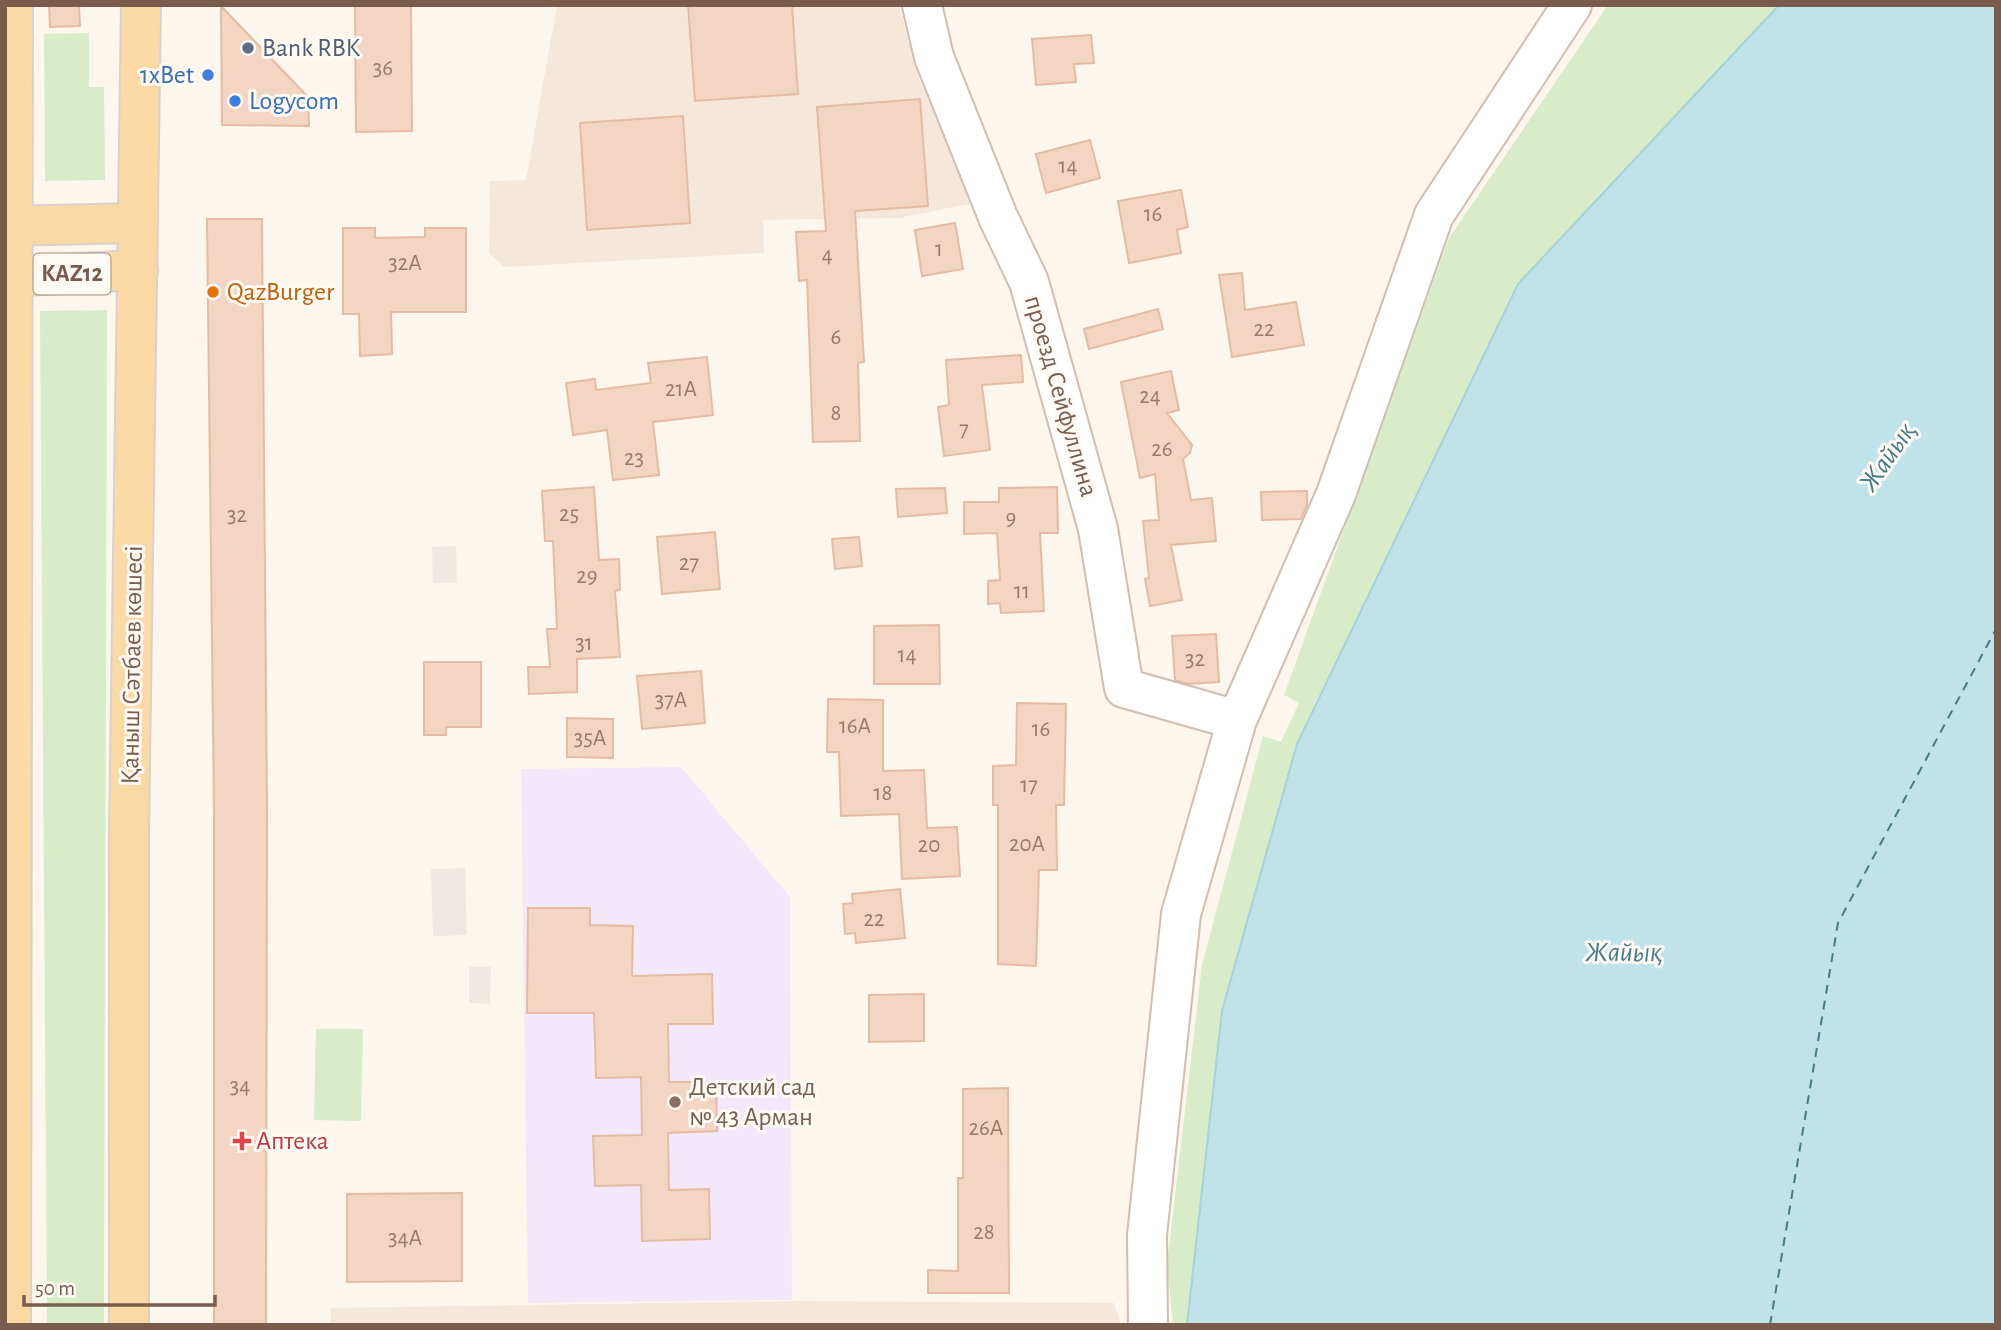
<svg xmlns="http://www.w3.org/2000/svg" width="2001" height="1330" font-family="'Alegreya Sans',sans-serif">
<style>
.residential{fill:#f5e8da}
.industrial{fill:#efe9e4}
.education{fill:#f3e8fa}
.green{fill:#d8ecc9}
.water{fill:#bfe3e8;stroke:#a5d3da;stroke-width:2}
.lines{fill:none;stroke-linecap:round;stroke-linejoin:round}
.ferry{stroke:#437c86;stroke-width:2;stroke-dasharray:9 7;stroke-linecap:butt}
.building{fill:#f3d5c3;stroke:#e6bba3;stroke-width:2}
.minor-casing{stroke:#d1beb0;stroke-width:42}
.major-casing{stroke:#dad1cd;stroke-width:42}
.minor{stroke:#fff;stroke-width:38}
.major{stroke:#fbd9a5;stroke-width:38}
.service-dot{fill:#5c6f8a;stroke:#fffaf3;stroke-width:2.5}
.shop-dot{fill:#3f7fe0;stroke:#fffaf3;stroke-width:2.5}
.food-dot{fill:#e8710a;stroke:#fffaf3;stroke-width:2.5}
.education-dot{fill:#8d6e63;stroke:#fffaf3;stroke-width:2.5}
.health-dot{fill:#e0444e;stroke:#fffaf3;stroke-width:2.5}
.labels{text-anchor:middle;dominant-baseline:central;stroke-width:6;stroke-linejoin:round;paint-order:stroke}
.number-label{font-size:23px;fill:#987a6a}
.shield{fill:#fffaf3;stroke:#a28b7f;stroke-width:2}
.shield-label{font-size:24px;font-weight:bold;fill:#7a5c4d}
.service-label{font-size:26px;fill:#4e5e75;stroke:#fffaf3;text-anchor:start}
.shop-label{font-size:26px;fill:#366cbe;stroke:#fffaf3;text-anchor:end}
.food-label{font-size:26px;fill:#c56008;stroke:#fffaf3;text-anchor:start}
.street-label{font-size:26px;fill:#7a5c4d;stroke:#fffaf3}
.education-label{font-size:26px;fill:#785e54;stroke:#fffaf3;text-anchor:start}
.health-label{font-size:26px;fill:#be3a42;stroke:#fffaf3;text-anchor:start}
.water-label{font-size:28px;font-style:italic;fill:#437c86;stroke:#fffaf3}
</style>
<rect width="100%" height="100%" fill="#fdf6ec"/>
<path class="residential" d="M 557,5 L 899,5 L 919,79 L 974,203 L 899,218 L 763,220 L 764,253 L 504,267 L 489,253 L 490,181 L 526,180 Z
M 794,1301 L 1114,1303 L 1121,1325 L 331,1325 L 331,1308 Z"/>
<path class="industrial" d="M 456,546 L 457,583 L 433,583 L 432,547 Z
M 465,868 L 467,935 L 433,936 L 431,869 Z
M 469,967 L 491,967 L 490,1004 L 469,1003 Z"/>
<path class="education" d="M 681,767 L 790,897 L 792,1300 L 528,1303 L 521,769 Z"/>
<path class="green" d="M 1608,5 L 1779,5 L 1518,284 L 1222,1011 L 1187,1325 L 1173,1325 L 1167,1264 L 1202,965 L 1263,736 L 1281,742 L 1299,703 L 1284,695 L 1449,238 Z
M 89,33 L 89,87 L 104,87 L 105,180 L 45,181 L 44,34 Z
M 107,310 L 104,1325 L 47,1325 L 40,311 Z
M 316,1029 L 363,1029 L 361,1121 L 314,1120 Z"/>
<path class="water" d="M 1779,5 L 1996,5 L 1996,1325 L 1187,1325 L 1222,1011 L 1297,744 L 1518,284 Z"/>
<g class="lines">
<path class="ferry" d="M 1770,1325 L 1838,923 L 1996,629"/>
</g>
<path class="building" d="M 49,5 L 79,5 L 80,26 L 50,27 Z
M 355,5 L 411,5 L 412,131 L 356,132 Z
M 688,5 L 792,5 L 798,94 L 695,101 Z
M 221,6 L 308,97 L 309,126 L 222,125 Z
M 1091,35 L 1094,63 L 1074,64 L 1076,82 L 1036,85 L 1032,39 Z
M 920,99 L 928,206 L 855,211 L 864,362 L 858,363 L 860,441 L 813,442 L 807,280 L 799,281 L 796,232 L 826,231 L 817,107 Z
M 683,116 L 690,223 L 587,230 L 580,123 Z
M 1090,140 L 1100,178 L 1046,193 L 1036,154 Z
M 1181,190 L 1188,227 L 1177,230 L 1181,253 L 1129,263 L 1118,201 Z
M 207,219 L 262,219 L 267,811 L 266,1325 L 214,1325 L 214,811 Z
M 955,223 L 963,269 L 922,276 L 915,230 Z
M 343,228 L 375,228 L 375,238 L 425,237 L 425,228 L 466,228 L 466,312 L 391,312 L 392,354 L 360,356 L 359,314 L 343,314 Z
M 1242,273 L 1245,310 L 1296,302 L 1304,345 L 1232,357 L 1219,275 Z
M 1158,309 L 1163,329 L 1089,349 L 1084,329 Z
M 1021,355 L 1023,382 L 982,385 L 990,450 L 944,456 L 938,407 L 949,405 L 946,360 Z
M 707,357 L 713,415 L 653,422 L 659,475 L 613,480 L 607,430 L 573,435 L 566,383 L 595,379 L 596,390 L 651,383 L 648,363 Z
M 1171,371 L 1179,410 L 1167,413 L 1192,445 L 1190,453 L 1183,459 L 1191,500 L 1212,498 L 1216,541 L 1171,545 L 1182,600 L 1150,606 L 1145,579 L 1149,578 L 1143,521 L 1159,520 L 1155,474 L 1140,478 L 1121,382 Z
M 594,487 L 599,560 L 619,559 L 620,590 L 615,591 L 620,657 L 577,659 L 577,692 L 529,694 L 528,667 L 550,667 L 547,629 L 557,629 L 553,541 L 545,541 L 542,491 Z
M 1057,487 L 1058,533 L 1040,533 L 1044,611 L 1001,613 L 1000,603 L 988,604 L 988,581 L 1000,580 L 997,533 L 964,534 L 964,502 L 999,502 L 999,488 Z
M 945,488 L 947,513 L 898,517 L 896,489 Z
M 1307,491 L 1307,505 L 1301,519 L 1262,520 L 1261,492 Z
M 715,532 L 720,589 L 662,594 L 657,537 Z
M 859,537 L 862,566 L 835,569 L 832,539 Z
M 939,625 L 940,684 L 874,684 L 874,626 Z
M 1216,634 L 1219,682 L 1189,684 L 1175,680 L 1172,636 Z
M 424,662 L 481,662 L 481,727 L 446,727 L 446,735 L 424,735 Z
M 701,671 L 705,723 L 642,729 L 637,676 Z
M 828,699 L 883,700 L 883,771 L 924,770 L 927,828 L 957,827 L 960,876 L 902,879 L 899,814 L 841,816 L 839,752 L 827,752 Z
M 1017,703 L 1066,704 L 1064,805 L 1056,805 L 1057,870 L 1039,870 L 1036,966 L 998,964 L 998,805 L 993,805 L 993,766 L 1016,765 Z
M 567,718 L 613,719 L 613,758 L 567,757 Z
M 900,889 L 905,938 L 856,943 L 855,933 L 845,934 L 843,904 L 853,903 L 852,894 Z
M 528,908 L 590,908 L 590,925 L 633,926 L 632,976 L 712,974 L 713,1024 L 668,1024 L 669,1082 L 716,1082 L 717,1131 L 668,1133 L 669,1190 L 709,1189 L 710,1239 L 642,1241 L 641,1185 L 595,1186 L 593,1136 L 642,1135 L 641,1077 L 596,1078 L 594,1013 L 527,1013 Z
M 924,994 L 924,1041 L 869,1042 L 869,995 Z
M 1008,1088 L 1009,1293 L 928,1293 L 928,1270 L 958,1271 L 958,1178 L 963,1178 L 963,1089 Z
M 462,1193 L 462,1281 L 347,1282 L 347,1194 Z"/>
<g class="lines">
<defs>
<path id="minor" d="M 922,5 L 934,57 L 998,217 L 1029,282 L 1098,529 L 1124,688 L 1237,720
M 1148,1325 L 1147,1235 L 1181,914 L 1237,720 L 1336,494 L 1434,215 L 1572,5"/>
<path id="major" d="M 5,226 L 138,223
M 5,277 L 138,270
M 11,1325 L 13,5
M 129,1325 L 129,834 L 141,5"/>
</defs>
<use href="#minor" class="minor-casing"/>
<use href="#major" class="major-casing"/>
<use href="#minor" class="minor"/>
<use href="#major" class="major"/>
</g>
<circle class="service-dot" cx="248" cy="48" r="7"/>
<g class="shop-dot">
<circle cx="208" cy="75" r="7"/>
<circle cx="235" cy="101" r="7"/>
</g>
<circle class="food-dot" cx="213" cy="292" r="7"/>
<circle class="education-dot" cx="675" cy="1102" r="7"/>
<path class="health-dot" d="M238.5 1130.5h7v7h7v7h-7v7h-7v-7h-7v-7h7z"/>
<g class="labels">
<g class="number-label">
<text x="383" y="68">36</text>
<text x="1068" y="166">14</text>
<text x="1153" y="214">16</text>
<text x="939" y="249">1</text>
<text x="827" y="255">4</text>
<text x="405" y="263">32А</text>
<text x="1264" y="329">22</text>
<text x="836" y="337">6</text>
<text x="681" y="389">21А</text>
<text x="1150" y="396">24</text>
<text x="836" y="413">8</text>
<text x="964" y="429">7</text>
<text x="1162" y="449">26</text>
<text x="634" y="458">23</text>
<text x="569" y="514">25</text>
<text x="237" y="515">32</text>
<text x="1011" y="518">9</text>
<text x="689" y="563">27</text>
<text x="587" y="576">29</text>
<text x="1022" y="591">11</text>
<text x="584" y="643">31</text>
<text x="907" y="655">14</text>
<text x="1195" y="659">32</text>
<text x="671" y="700">37А</text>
<text x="855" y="726">16А</text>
<text x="1041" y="729">16</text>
<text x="590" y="738">35А</text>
<text x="1029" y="785">17</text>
<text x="883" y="793">18</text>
<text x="1027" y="844">20А</text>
<text x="929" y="845">20</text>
<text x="874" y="919">22</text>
<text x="240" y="1086">34</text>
<text x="986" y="1128">26А</text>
<text x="984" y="1232">28</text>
<text x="405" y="1238">34А</text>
</g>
<rect class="shield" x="33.5" y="253.5" width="77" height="41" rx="5"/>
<g class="shield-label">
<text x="72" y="274">KAZ12</text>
</g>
<g class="service-label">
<text x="262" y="48">Bank RBK</text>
</g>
<g class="shop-label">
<text x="194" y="75">1xBet</text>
<text x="249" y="101" text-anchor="start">Logycom</text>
</g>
<g class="food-label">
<text x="227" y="292">QazBurger</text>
</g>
<g class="street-label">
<text transform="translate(1061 396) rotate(74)">проезд Сейфуллина</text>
<text transform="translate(132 665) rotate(-89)">Қаныш Сәтбаев көшесі</text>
</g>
<g class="education-label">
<text x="689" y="1087">Детский сад<tspan x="689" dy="30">№ 43 Арман</tspan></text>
</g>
<g class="health-label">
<text x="256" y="1141">Аптека</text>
</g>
<g class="water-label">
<text transform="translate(1888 457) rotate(-55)">Жайық</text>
<text x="1624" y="953">Жайық</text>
</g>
</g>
<rect width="2001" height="1330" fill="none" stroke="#7a5c4d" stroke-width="14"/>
<path d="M24 1295v10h191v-10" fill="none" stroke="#7a5c4d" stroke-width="3.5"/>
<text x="35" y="1295" font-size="21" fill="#7a5c4d" stroke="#fffaf3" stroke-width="5" paint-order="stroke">50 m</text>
</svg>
